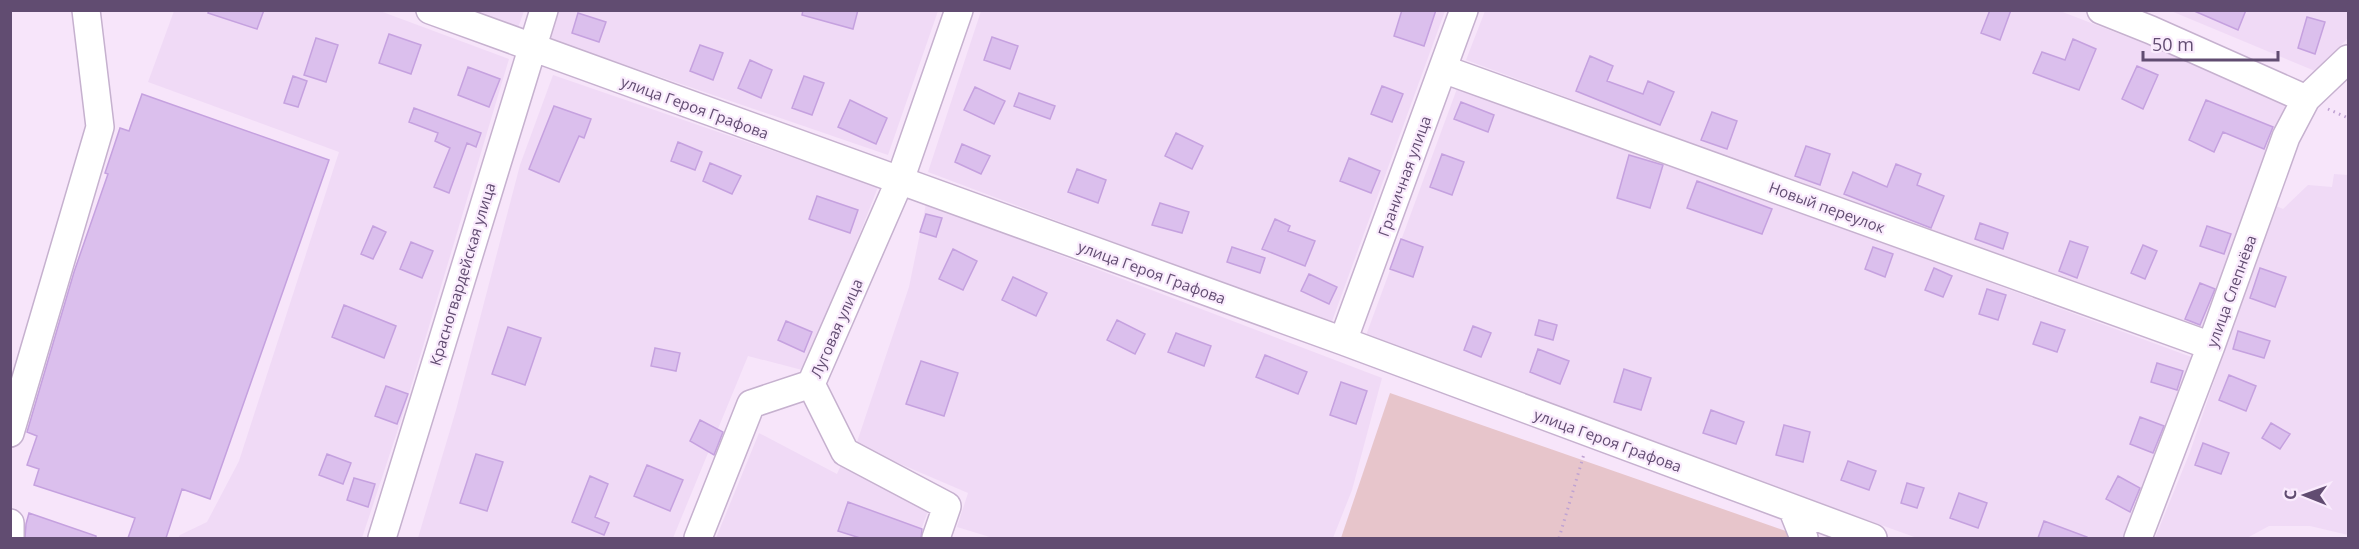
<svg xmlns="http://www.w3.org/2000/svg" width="2359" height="549" font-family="'Open Sans',sans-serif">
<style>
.residential{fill:#f0daf6}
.green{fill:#e7c5cb}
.building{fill:#dbbfed;stroke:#c5a1df;stroke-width:1.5}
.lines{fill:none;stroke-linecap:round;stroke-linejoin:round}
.minor-casing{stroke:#c6b1cf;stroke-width:30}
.path{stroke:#bfa2d2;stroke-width:3;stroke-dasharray:1.5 4.5;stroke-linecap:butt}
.minor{stroke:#fff;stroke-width:27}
.labels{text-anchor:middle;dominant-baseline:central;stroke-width:4.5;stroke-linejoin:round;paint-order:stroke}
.street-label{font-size:15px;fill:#614c71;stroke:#faebfd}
</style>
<rect width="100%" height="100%" fill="#f7e5fa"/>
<path class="residential" d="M 174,11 L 380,11 L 509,59 L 401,420 L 362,538 L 178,538 L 180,535 L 207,522 L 239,461 L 339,152 L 148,82 Z
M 472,11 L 524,11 L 518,28 Z
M 557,11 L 938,11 L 888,155 L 547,38 Z
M 981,11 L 1445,11 L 1331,324 L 928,172 Z
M 1485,11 L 2060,11 L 2293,101 L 2202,332 L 1466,60 Z
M 2171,11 L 2348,11 L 2348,38 L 2315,71 Z
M 553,75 L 878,187 L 806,371 L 748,356 L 673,538 L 418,538 L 456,410 L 520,165 Z
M 1458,86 L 2194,358 L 2125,538 L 1917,538 L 1365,338 Z
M 2334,174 L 2348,175 L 2348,535 L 2310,526 L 2269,526 L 2247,538 L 2155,538 L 2190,452 L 2274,205 L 2283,209 L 2308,185 L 2332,187 Z
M 926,204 L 1382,378 L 1352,490 L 1333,538 L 993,538 L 957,527 L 968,493 L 856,445 L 909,287 Z
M 759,433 L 837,474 L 845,456 L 931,503 L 918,538 L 716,538 Z"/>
<path class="green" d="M 1390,393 L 1806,538 L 1341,538 Z"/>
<path class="building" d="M 209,10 L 264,10 L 257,29 L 208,13 Z
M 803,10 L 858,10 L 853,29 L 802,15 Z
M 1402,10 L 1436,10 L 1424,46 L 1394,36 Z
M 1990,10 L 2011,10 L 2000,40 L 1981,33 Z
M 2192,10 L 2246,10 L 2238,30 Z
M 578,13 L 606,22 L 599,42 L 572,33 Z
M 2307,17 L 2325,22 L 2315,54 L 2298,48 Z
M 389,34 L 421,45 L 411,74 L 379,63 Z
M 992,37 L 1018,46 L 1010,69 L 984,60 Z
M 316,38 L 338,45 L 326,82 L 304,75 Z
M 2073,39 L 2096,49 L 2079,90 L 2033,73 L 2042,52 L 2065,60 Z
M 700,45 L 723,53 L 713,80 L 690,71 Z
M 1590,56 L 1613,66 L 1607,81 L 1643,94 L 1648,81 L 1674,92 L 1660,125 L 1576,91 Z
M 750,60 L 772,70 L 761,98 L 738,88 Z
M 2137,66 L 2158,75 L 2143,109 L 2122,99 Z
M 468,67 L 500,79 L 489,107 L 458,95 Z
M 293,76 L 307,81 L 298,107 L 284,103 Z
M 804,76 L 824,83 L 812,115 L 792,108 Z
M 1382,86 L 1403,94 L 1392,122 L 1371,114 Z
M 975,87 L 1005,101 L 994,124 L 964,110 Z
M 1019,93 L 1055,106 L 1050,119 L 1014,106 Z
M 142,94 L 329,160 L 210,499 L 182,489 L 166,538 L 128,538 L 135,518 L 34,485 L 39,469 L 27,465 L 37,436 L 27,432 L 74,272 L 108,174 L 105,173 L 120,128 L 129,131 Z
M 850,100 L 887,118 L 876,144 L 838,127 Z
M 2206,100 L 2273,127 L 2264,149 L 2223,132 L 2214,152 L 2189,140 Z
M 1461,102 L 1494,115 L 1488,132 L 1454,119 Z
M 554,106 L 591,119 L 584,138 L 579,136 L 559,182 L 529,169 Z
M 414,108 L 481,133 L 476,147 L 467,143 L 449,193 L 434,187 L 450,148 L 435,141 L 438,133 L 409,122 Z
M 1712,112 L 1737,121 L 1727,149 L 1701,140 Z
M 1176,133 L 1203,146 L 1192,169 L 1165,156 Z
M 678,142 L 702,152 L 695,170 L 671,161 Z
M 962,144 L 990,156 L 981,174 L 955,162 Z
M 1806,146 L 1830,154 L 1820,185 L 1795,176 Z
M 1442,154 L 1464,162 L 1452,195 L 1430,187 Z
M 1629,155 L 1663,165 L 1650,208 L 1617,198 Z
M 1349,158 L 1380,171 L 1371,193 L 1340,181 Z
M 710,163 L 741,176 L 732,194 L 703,181 Z
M 1896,164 L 1921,174 L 1917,185 L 1944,196 L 1931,228 L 1844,194 L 1853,172 L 1887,187 Z
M 1077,169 L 1106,180 L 1098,203 L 1068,192 Z
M 1697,181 L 1772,209 L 1762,234 L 1687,208 Z
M 817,196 L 858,210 L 850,233 L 809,219 Z
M 1160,203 L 1189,212 L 1182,233 L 1152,225 Z
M 926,214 L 942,218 L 936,237 L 920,232 Z
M 1275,219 L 1290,226 L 1288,231 L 1315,241 L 1305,266 L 1262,249 Z
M 1980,223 L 2008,233 L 2003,249 L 1975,239 Z
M 373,226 L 386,232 L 373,259 L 361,254 Z
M 2207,226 L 2231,234 L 2224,254 L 2200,246 Z
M 1401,239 L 1423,247 L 1413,277 L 1390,269 Z
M 2070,241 L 2088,247 L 2077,278 L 2059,271 Z
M 411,242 L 433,251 L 422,278 L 400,269 Z
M 2143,245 L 2157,251 L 2145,279 L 2131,273 Z
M 1232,247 L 1265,258 L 1260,273 L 1227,262 Z
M 1873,247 L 1893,254 L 1885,277 L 1865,269 Z
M 953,249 L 977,261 L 963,290 L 939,279 Z
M 1934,268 L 1952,276 L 1943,297 L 1925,290 Z
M 2260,268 L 2286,277 L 2275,307 L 2250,298 Z
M 1309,274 L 1337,287 L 1329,304 L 1301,291 Z
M 1013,277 L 1047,293 L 1036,316 L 1002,300 Z
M 2200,283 L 2215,289 L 2200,325 L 2185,319 Z
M 1987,289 L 2006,295 L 1998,320 L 1979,314 Z
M 344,305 L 396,326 L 384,358 L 332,337 Z
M 1117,320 L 1145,334 L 1135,354 L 1107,340 Z
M 1539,320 L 1557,325 L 1553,340 L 1535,335 Z
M 786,321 L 812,332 L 804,352 L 778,340 Z
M 2041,322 L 2065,330 L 2057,352 L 2033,344 Z
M 1473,326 L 1491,333 L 1481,357 L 1464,350 Z
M 508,327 L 541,338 L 525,385 L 492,374 Z
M 2238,331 L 2270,341 L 2264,358 L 2233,349 Z
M 1176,333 L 1211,346 L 1204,366 L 1168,352 Z
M 655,348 L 680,353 L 676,371 L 651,366 Z
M 1538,349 L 1569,361 L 1560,384 L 1530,372 Z
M 1265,355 L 1307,372 L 1298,394 L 1256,377 Z
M 921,361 L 958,373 L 944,416 L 906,404 Z
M 2157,363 L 2183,371 L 2177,390 L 2151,382 Z
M 1624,369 L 1651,378 L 1641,410 L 1614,402 Z
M 2229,375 L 2256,386 L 2246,411 L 2219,400 Z
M 1341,382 L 1367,391 L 1356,424 L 1330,415 Z
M 386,386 L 408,394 L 397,424 L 375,416 Z
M 1711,410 L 1744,422 L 1736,444 L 1703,433 Z
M 2140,417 L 2164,426 L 2153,453 L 2130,444 Z
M 700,420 L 723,432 L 714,455 L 690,441 Z
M 2271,423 L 2290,434 L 2280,449 L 2262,438 Z
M 1784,425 L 1810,432 L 1803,462 L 1776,455 Z
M 2203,443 L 2229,453 L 2221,474 L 2195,465 Z
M 327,454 L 351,463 L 343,484 L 319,475 Z
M 476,454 L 503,462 L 487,511 L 460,503 Z
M 1848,461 L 1876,471 L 1869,490 L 1841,480 Z
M 647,465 L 683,480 L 670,511 L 634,496 Z
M 590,476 L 608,484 L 595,517 L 609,523 L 604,535 L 572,522 Z
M 2118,476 L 2140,488 L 2130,512 L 2106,499 Z
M 354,478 L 375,484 L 368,507 L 347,500 Z
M 1907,483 L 1924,488 L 1917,508 L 1901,503 Z
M 1959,493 L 1987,503 L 1978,528 L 1950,518 Z
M 848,502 L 922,529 L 921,538 L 860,538 L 838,531 Z
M 29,513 L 96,536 L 96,538 L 25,538 L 26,524 Z
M 2044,521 L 2087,537 L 2087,538 L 2038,538 Z"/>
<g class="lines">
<defs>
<path id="minor" d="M 430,10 L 1343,341 L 1873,538
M 2101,10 L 2151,30 L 2306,99
M 1443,69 L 2211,346
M 1343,341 L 1464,10
M 811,384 L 845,452 L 947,506 L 936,538
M 10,433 L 100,127 L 86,10
M 1792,508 L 1804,538
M 10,523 L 10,537
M 382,538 L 544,10
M 698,538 L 751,404 L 811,384 L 900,180 L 959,10
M 2138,538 L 2211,346 L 2286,137 L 2306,99 L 2348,59"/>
</defs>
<use href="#minor" class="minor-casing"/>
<path class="path" d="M 2328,109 L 2348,118
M 1559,538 L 1584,454"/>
<use href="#minor" class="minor"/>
</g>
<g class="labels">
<g class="street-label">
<text transform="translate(695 107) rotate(20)">улица Героя Графова</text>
<text transform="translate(1404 176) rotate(-70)">Граничная улица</text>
<text transform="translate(1827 207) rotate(20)">Новый переулок</text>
<text transform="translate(1152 272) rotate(20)">улица Героя Графова</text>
<text transform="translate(462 274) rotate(-73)">Красногвардейская улица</text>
<text transform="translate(2231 291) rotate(-70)">улица Слепнёва</text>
<text transform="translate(836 328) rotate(-66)">Луговая улица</text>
<text transform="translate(1608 440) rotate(20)">улица Героя Графова</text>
</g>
</g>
<rect width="2359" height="549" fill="none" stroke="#614c71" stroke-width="24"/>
<g transform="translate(2305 495) rotate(271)" stroke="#faebfd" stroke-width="4.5" paint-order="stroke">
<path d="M0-4.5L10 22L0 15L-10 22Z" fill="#614c71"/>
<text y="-9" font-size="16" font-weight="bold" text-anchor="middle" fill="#614c71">С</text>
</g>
<path d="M2143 51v9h135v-9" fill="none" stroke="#614c71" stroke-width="3"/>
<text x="2152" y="51" font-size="18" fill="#614c71" stroke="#faebfd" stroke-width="4.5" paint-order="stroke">50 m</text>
</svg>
